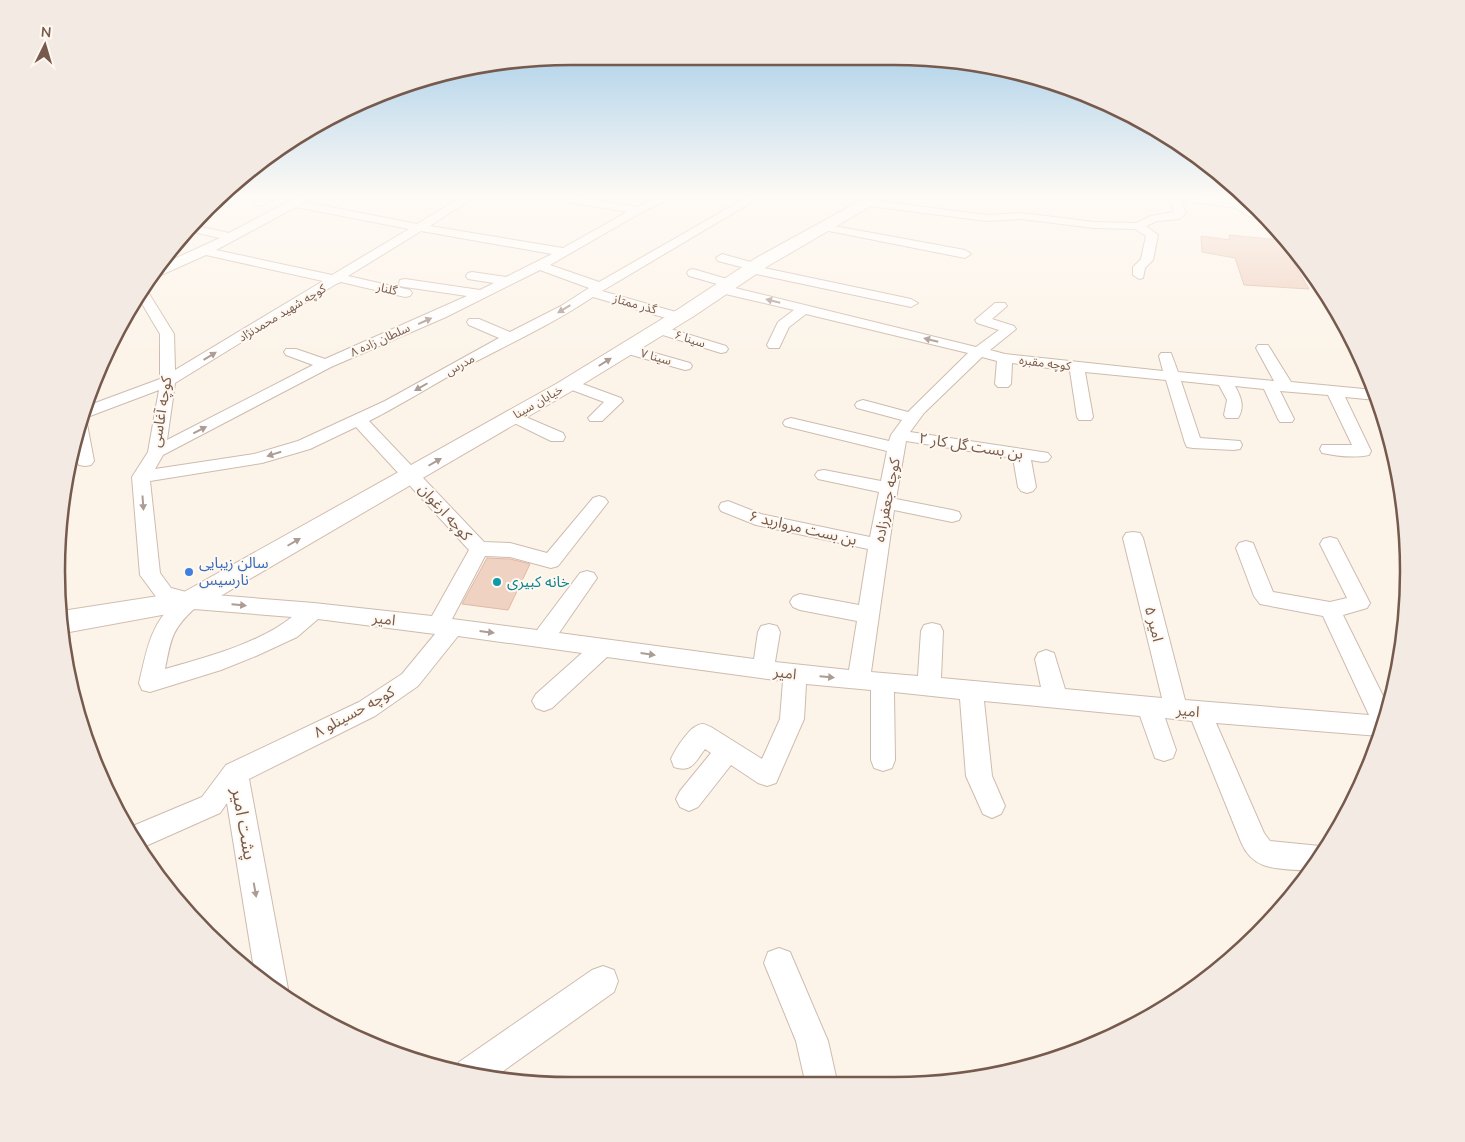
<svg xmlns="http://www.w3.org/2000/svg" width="1465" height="1142" font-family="'Nunito Sans','Noto Sans Arabic',sans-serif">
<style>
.building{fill:#f0d2c2;stroke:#e2b8a3}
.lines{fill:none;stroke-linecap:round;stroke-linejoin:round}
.street-casing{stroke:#cebbaf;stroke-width:2}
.secondary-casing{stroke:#d3bdaf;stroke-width:2}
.street{fill:#fff;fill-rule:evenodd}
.secondary{fill:#fff;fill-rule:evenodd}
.oneway{fill:#ad9c94}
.shop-dot{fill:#3f7fe0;stroke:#fef8f0;stroke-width:2}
.culture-dot{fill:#0f9aa8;stroke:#fef8f0;stroke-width:2}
.labels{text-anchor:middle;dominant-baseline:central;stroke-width:4;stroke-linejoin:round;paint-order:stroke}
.far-street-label{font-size:12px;fill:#765a4d;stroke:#fef8f0}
.street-label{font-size:15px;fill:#765a4d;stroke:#fef8f0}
.shop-label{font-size:15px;fill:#366cbe;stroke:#fef8f0;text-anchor:start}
.culture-label{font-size:15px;fill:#0d838f;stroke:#fef8f0;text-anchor:start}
.near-street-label{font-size:18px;fill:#765a4d;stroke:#fef8f0}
.rim{fill:none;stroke:#765a4d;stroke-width:2.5}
</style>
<rect width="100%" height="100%" fill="#fcf4e9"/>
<path class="building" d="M 1229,235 L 1280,240 L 1309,289 L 1244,285 L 1235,258 L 1202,252 L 1201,236 L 1230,240 Z
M 487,558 L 510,559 L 530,564 L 508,610 L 462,604 Z"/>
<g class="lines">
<defs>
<path id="street" d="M 264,196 L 279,196 L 263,205 L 255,205 L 254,203 Z
M 299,196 L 311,196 L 305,202 L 417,224 L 463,196 L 476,196 L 430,226 L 563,248 L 627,212 L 551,199 L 546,196 L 574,196 L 637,207 L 660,196 L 675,196 L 642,212 L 550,265 L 599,282 L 749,196 L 762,196 L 602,291 L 683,314 L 685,317 L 683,320 L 673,320 L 593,297 C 554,323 511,343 469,365 C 435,383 403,404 369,421 L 484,542 L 510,543 L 547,553 L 593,498 L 599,496 L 605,498 L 608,502 L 558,566 L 551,568 L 510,557 L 485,556 L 452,619 L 537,630 L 580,573 L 587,571 L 594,573 L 597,578 L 559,633 L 754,659 L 758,632 L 761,626 L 769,624 L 777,626 L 780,632 L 775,662 L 849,670 L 857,621 L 800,610 L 793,607 L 790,602 L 793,597 L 800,594 L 859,605 L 868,549 L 756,525 L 721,511 L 719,507 L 721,503 L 728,501 L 761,514 L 870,537 L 879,492 L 818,479 L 815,475 L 818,471 L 824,470 L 881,481 L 887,451 L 785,426 L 783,423 L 785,420 L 791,418 L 889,441 L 891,435 L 902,420 L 857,408 L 855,405 L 857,402 L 863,400 L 908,412 L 968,353 L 806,314 L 789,327 L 779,348 L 769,348 L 767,345 L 778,322 L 794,310 L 717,292 L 716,289 L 721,285 L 689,276 L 687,273 L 689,270 L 693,269 L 734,281 L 735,284 L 731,287 L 976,347 L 999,330 L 977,323 L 975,320 L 995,303 L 1005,303 L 1007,306 L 992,319 L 1014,326 L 1016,329 L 990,350 L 1005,354 L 1163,371 L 1159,356 L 1161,353 L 1171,353 L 1178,372 L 1274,381 L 1256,348 L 1258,345 L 1268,345 L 1291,382 L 1374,390 L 1376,400 L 1345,397 L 1371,451 L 1369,455 C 1355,458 1336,456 1322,453 L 1320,449 L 1322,445 L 1352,445 L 1328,395 L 1280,391 L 1294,419 L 1292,422 L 1280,422 L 1278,419 L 1264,389 L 1235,386 C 1241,397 1245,407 1238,418 L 1226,418 L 1224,415 L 1227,400 L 1219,385 L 1181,381 L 1200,438 L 1240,441 L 1242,445 L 1240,449 L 1234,450 L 1193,448 L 1187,447 L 1185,443 L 1166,380 L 1085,372 L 1093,417 L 1091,420 L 1079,420 L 1077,417 L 1070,371 L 1012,363 L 1011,384 L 1008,387 L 998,387 L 995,384 L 997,361 L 982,357 L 924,413 L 910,432 L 1042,452 L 1048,453 L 1051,457 L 1048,461 L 1042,462 L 1031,460 L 1036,487 L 1033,491 L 1027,493 L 1021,491 L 1018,487 L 1013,458 L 906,441 L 896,499 L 952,510 L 959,512 L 961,516 L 959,520 L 952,522 L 894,510 L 871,672 L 918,676 L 921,631 L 924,625 L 932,623 L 940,625 L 943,631 L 941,678 L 1041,687 L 1035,659 L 1038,653 L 1046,650 L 1054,653 L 1065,689 L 1162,698 L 1123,538 L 1126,533 L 1133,532 L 1140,533 L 1143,538 L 1185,700 L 1369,715 L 1323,616 L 1260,604 L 1254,596 L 1236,548 L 1239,543 L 1246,541 L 1253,543 L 1273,592 L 1330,602 L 1347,598 L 1320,544 L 1323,539 L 1330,537 L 1337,539 L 1370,603 L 1367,608 L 1343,615 L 1388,706 L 1379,736 L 1216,723 L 1264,833 L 1270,841 L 1320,846 L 1327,848 L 1310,871 C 1281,868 1254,873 1241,842 L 1192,721 L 1165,718 L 1176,750 L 1173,758 L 1164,761 L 1155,758 L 1140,716 L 984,701 L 992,776 L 1005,806 L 1001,814 L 992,818 L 983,814 L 966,776 L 960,699 L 894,692 L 895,760 L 892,768 L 883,771 L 874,768 L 871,760 L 871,690 L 806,684 L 804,719 L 776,783 L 767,786 L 758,783 L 731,765 L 698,807 L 689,811 L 680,807 L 676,799 L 680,791 L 711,753 L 705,749 C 695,762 692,773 674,767 L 671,759 C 675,750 691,723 703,724 C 705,724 708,726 711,727 L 762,759 L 780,719 L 783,681 L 607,657 L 552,708 L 544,711 L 536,708 L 532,701 L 536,694 L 582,653 L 458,636 L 418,686 L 375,716 L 249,779 L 288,989 L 284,998 L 255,975 L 227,803 L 220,813 L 139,849 L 128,828 L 202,797 L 226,765 L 359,702 L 402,674 L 435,634 L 318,619 L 297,637 L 256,656 L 221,670 L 150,692 L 142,690 L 139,683 C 146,654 150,624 174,604 L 157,598 L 140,575 L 132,477 L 148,452 L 159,390 L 90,416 L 82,417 L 87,406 L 160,379 L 160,334 L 138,297 L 144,289 L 148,292 L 174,334 L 175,370 L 323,281 L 206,255 L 161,275 L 155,275 L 163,264 L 220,238 L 189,231 L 193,225 L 229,233 ZM 296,207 L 409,229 L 332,275 L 216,250 ZM 421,231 L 552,254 L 506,277 L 472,272 L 468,273 L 466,276 L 468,279 L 494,283 L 480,290 L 405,279 L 400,280 L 399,283 L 400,286 L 405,287 L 467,296 L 325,359 L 296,349 L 286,349 L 284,352 L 286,355 L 313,365 L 167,440 L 175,383 L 336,284 L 341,282 L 405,297 L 410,296 L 412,293 L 410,290 L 348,276 ZM 540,270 L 589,288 L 561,306 L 510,332 L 479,319 L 469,319 L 467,322 L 469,325 L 499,338 L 385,401 L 298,441 L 254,454 L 155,469 L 163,455 L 331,367 L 446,317 ZM 356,427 L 469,550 L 432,616 L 314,603 L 190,593 L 171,588 L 160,573 L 150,481 L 262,463 L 310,449 ZM 194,609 L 292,617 C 258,644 206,657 165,669 C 171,640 171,630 194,609 Z
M 1166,196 L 1198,196 L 1233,201 L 1238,196 L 1243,196 L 1247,200 L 1244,202 C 1250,211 1261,213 1269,221 L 1250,217 L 1236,208 L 1181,200 L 1186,213 L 1179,219 L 1157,221 L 1146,226 L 1158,235 L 1153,260 L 1145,268 L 1143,278 L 1139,279 L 1133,275 L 1133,267 L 1141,259 L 1146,236 L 1135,229 L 1094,228 L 1021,219 L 987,221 L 869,206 L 864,203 L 869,200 L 987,215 L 1021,213 L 1094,222 L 1136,223 L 1151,216 L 1174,212 L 1169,199 Z
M 823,224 L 965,250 L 971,254 L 965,258 L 819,229 L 817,227 L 819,225 Z
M 722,254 L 758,264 L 760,267 L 911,299 L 918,303 L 911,307 L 747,272 L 745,268 L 718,261 L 716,258 Z
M 658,325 L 726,346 L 728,349 L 726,352 L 721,353 L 653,332 L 651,329 L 653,326 Z
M 626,345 L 690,363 L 692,366 L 690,369 L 685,370 L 621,352 L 619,349 L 621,346 Z
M 569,379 L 621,398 L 623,401 L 602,421 L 590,421 L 588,418 L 604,402 L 564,387 L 561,384 L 564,381 Z
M 514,412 L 563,433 L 565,437 L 563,441 L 551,441 L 508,420 L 506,417 L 508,414 Z
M 81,420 L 87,424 L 94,461 L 91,465 L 85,466 L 79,465 C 69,450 75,434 81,420 Z
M 779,948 L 790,952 L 828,1041 L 837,1081 L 805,1081 L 796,1041 L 764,963 L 768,952 Z
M 603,966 L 614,970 L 618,981 L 614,992 L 492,1079 L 456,1070 L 459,1062 L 592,970 Z"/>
<path id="secondary" d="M 869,196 L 888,196 L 768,266 L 694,316 L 570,392 L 200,608 L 64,633 L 62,611 L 184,592 L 556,384 L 680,308 L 756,258 Z"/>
</defs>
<use href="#street" class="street-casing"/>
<use href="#secondary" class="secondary-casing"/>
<use href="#street" class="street"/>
<use href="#secondary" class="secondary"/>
</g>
<defs><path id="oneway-solid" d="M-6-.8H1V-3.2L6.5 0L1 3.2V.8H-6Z" transform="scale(1.25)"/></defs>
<g class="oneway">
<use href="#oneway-solid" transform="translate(773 301) rotate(-166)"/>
<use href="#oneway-solid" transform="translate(564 309) rotate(149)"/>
<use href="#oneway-solid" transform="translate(425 321) rotate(-24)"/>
<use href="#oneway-solid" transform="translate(931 340) rotate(-166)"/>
<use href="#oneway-solid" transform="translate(210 356) rotate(-31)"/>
<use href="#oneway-solid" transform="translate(605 362) rotate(-32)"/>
<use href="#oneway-solid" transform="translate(421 387) rotate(150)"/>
<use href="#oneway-solid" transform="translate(200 430) rotate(-27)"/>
<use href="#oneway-solid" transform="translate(274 454) rotate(163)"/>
<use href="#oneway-solid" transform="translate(435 462) rotate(-30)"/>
<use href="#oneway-solid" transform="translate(143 503) rotate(86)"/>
<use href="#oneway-solid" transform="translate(294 542) rotate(-30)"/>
<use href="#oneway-solid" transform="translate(239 605) rotate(5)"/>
<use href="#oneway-solid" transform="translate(487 632) rotate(7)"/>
<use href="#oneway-solid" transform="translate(648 654) rotate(8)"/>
<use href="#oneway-solid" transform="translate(827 677) rotate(5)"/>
<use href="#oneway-solid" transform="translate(255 890) rotate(80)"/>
</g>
<linearGradient id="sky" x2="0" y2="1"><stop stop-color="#97c6e7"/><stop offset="0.55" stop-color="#fefaf5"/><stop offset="1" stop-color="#fefaf5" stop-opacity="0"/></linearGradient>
<rect width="1465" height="356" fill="url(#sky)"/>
<circle class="shop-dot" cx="189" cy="572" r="5"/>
<circle class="culture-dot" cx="497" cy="582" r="5"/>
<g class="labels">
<g class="far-street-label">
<text transform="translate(387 289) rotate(13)">گلنار</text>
<text transform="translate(635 304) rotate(16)">گذر ممتاز</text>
<text transform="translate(282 313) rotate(-31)">کوچه شهید محمدنژاد</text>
<text transform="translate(690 339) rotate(18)">سینا ۶</text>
<text transform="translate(380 340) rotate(-24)">سلطان زاده ۸</text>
<text transform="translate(656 357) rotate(16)">سینا ۷</text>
<text transform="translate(1045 363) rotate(7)">کوچه مقبره</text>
<text transform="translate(460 365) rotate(-29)">مدرس</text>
<text transform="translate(538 402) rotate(-30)">خیابان سینا</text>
</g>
<g class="street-label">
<text transform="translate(161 412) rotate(-81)">کوچه آغاسی</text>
<text transform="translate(971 446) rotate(9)">بن بست گل کار ۲</text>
<text transform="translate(887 500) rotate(-79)">کوچه جعفرزاده</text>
<text transform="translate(445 512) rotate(48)">کوچه ارغوان</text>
<text transform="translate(803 528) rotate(13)">بن بست مروارید ۶</text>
<text transform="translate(384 619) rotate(7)">امیر</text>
<text transform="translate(1154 624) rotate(76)">امیر ۵</text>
<text transform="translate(785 673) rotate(7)">امیر</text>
<text transform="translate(1188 711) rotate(5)">امیر</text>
<text transform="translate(354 712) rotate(-29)">کوچه حسینلو ۸</text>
</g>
<g class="shop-label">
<text x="199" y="563">سالن زیبایی<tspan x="199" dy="17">نارسیس</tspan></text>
</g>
<g class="culture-label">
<text x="507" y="582">خانه کبیری</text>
</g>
<g class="near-street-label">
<text transform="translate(244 824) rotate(80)">پشت امیر</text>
</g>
</g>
<path d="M0 0H1465V1142H0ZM571 65H894A506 506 0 0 1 1400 571V571A506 506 0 0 1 894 1077H571A506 506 0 0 1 65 571V571A506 506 0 0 1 571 65Z" fill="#f3ebe3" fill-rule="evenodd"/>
<path class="rim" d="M571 65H894A506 506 0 0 1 1400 571V571A506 506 0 0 1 894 1077H571A506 506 0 0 1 65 571V571A506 506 0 0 1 571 65Z"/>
<g transform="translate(45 45) rotate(5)" stroke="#fef8f0" stroke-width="4" paint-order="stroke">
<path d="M0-4L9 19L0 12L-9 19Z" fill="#765a4d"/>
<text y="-8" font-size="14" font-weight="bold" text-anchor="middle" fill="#765a4d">N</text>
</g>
</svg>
